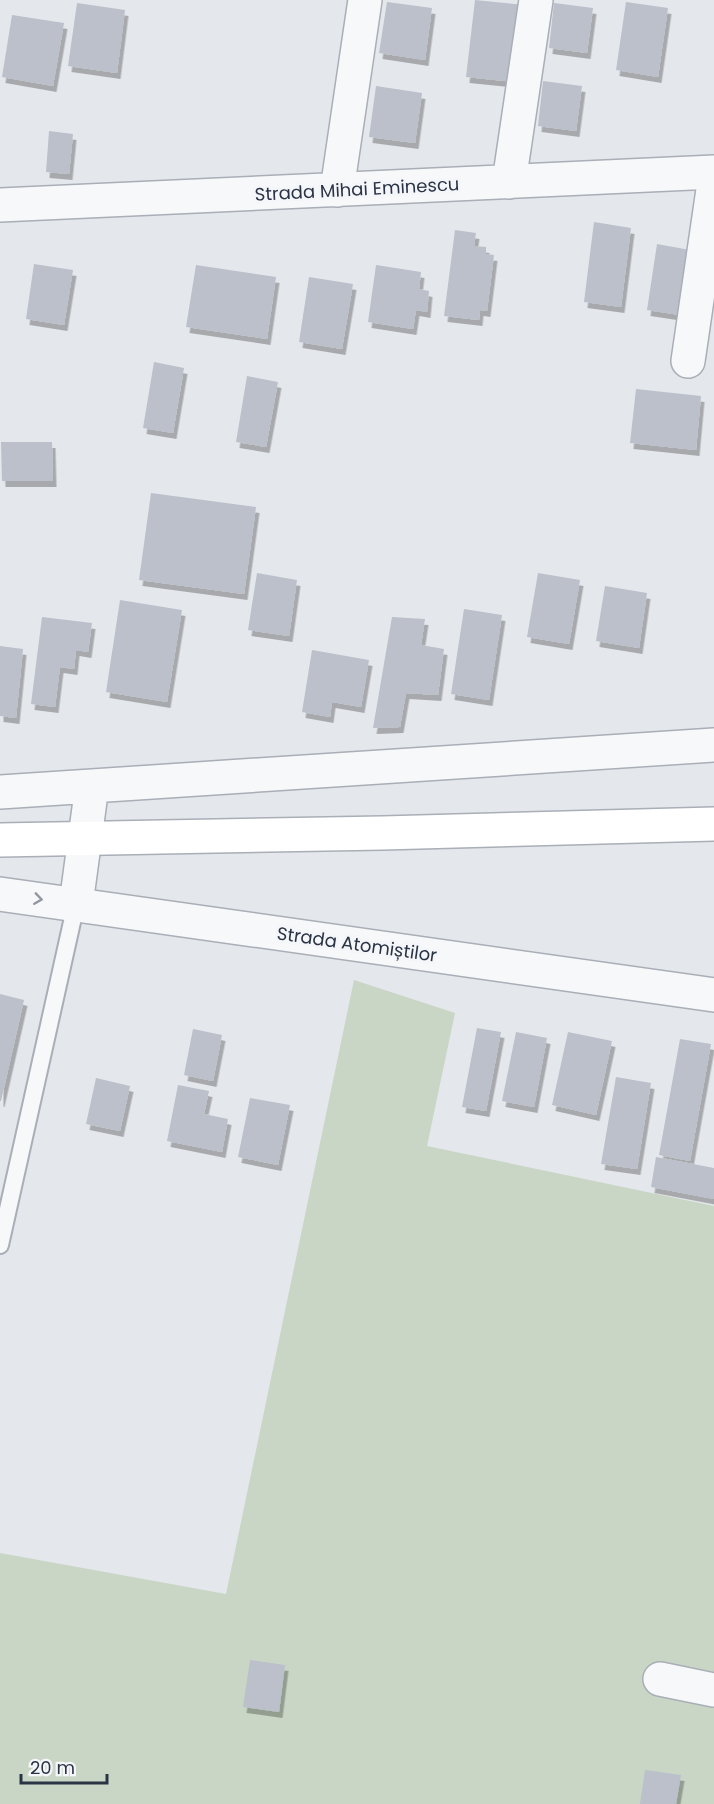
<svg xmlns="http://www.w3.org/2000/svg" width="714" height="1804" font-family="Poppins,sans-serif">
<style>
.green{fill:#c9d6c5}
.building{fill:#bbc0ca;filter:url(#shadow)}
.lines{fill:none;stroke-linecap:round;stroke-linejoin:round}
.service-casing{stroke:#a9aeb7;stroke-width:20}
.minor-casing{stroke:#a9aeb7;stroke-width:36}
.secondary-casing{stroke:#a9aeb7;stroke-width:36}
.service{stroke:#f7f8fa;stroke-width:16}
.minor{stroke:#f7f8fa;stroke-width:33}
.secondary{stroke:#fff;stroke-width:33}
.oneway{stroke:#9196a0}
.labels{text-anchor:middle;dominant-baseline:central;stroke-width:6;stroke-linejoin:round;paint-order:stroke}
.street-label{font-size:18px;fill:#2b3445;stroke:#f4f6f9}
</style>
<defs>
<filter id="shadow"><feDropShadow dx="3.5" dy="6" stdDeviation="0" flood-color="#0004"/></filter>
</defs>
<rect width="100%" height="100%" fill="#e4e7ec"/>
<path class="green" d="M 354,980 L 455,1013 L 427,1146 L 714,1206 L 714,1804 L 0,1804 L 0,1553 L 226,1594 Z"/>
<path class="building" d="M 475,0 L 524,5 L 515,82 L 466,77 Z
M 387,2 L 432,8 L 425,60 L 379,53 Z
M 626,2 L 668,8 L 658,77 L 616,70 Z
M 77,3 L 125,10 L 117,73 L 68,66 Z
M 554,3 L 593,8 L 587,53 L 549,48 Z
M 12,15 L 64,23 L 53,86 L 2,77 Z
M 543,81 L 582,86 L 576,131 L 538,126 Z
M 376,86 L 422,93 L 415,143 L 369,137 Z
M 49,131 L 73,134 L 69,174 L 46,172 Z
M 594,222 L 631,228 L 621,307 L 584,302 Z
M 455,230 L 476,233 L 474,246 L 486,247 L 486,254 L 494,255 L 487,311 L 480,310 L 479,320 L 444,316 Z
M 657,244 L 690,250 L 680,315 L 647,310 Z
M 34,264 L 73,270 L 64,325 L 26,319 Z
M 196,265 L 276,277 L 267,339 L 186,327 Z
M 376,265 L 421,272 L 419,289 L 429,291 L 427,312 L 416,310 L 413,329 L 368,322 Z
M 309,277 L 353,284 L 342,349 L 299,342 Z
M 154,362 L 184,368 L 173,433 L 143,428 Z
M 247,376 L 278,382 L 266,447 L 236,442 Z
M 636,389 L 701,396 L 696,450 L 630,443 Z
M 1,442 L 52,442 L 53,481 L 2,481 Z
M 151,493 L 256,507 L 244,594 L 139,580 Z
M 257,573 L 297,580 L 289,636 L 248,630 Z
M 538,573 L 580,580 L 569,644 L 527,637 Z
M 605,586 L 647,593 L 639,648 L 596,641 Z
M 120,600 L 182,610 L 167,702 L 106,692 Z
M 464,609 L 502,615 L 489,700 L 451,694 Z
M 42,617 L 92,623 L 88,652 L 76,650 L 74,669 L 60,667 L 55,707 L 31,704 Z
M 392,617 L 425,619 L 421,645 L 444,649 L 438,695 L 406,693 L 400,727 L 373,728 Z
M 0,646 L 23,649 L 16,718 L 0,716 Z
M 312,650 L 369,660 L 361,707 L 332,702 L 330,717 L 302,712 Z
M 0,994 L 24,1000 L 1,1101 L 0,1101 Z
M 477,1028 L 501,1032 L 486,1111 L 462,1107 Z
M 193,1029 L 222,1035 L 213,1081 L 184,1075 Z
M 516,1032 L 547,1038 L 534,1107 L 502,1101 Z
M 568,1032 L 612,1041 L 596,1115 L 552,1105 Z
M 680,1039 L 711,1044 L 690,1161 L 659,1155 Z
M 616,1077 L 651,1083 L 637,1169 L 601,1164 Z
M 96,1078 L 130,1086 L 120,1131 L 86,1124 Z
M 178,1085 L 209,1091 L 204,1114 L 228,1119 L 222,1152 L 167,1141 Z
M 250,1098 L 290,1105 L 278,1165 L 238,1157 Z
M 656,1157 L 714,1168 L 714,1199 L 651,1187 Z
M 250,1660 L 285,1665 L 279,1712 L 243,1707 Z
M 645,1770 L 681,1775 L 676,1804 L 640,1804 Z"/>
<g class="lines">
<defs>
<path id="service" d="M 0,1245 L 76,904"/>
<path id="minor" d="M 509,182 L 536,0
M 337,190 L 365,0
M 0,205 L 714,172
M 688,361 L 714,183
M 0,792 L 714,745
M 0,894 L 714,995
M 76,904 L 92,786
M 660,1679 L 714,1690"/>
<path id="secondary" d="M 0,840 L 383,833 L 714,824"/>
</defs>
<use href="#service" class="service-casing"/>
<use href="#minor" class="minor-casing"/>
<use href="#secondary" class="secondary-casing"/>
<use href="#service" class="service"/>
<use href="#minor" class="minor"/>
<use href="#secondary" class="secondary"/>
</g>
<defs><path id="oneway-chevron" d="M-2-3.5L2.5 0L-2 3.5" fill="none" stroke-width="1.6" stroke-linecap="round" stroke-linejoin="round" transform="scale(1.5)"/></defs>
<use class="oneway" href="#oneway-chevron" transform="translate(38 899) rotate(8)"/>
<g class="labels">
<g class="street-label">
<text transform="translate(357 189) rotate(-3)">Strada Mihai Eminescu</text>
<text transform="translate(357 944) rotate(8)">Strada Atomiștilor</text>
</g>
</g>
<path d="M21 1774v9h86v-9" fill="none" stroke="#2b3445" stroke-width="3"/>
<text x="30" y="1774" font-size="18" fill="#2b3445" stroke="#f4f6f9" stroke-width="4.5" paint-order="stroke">20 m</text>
</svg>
